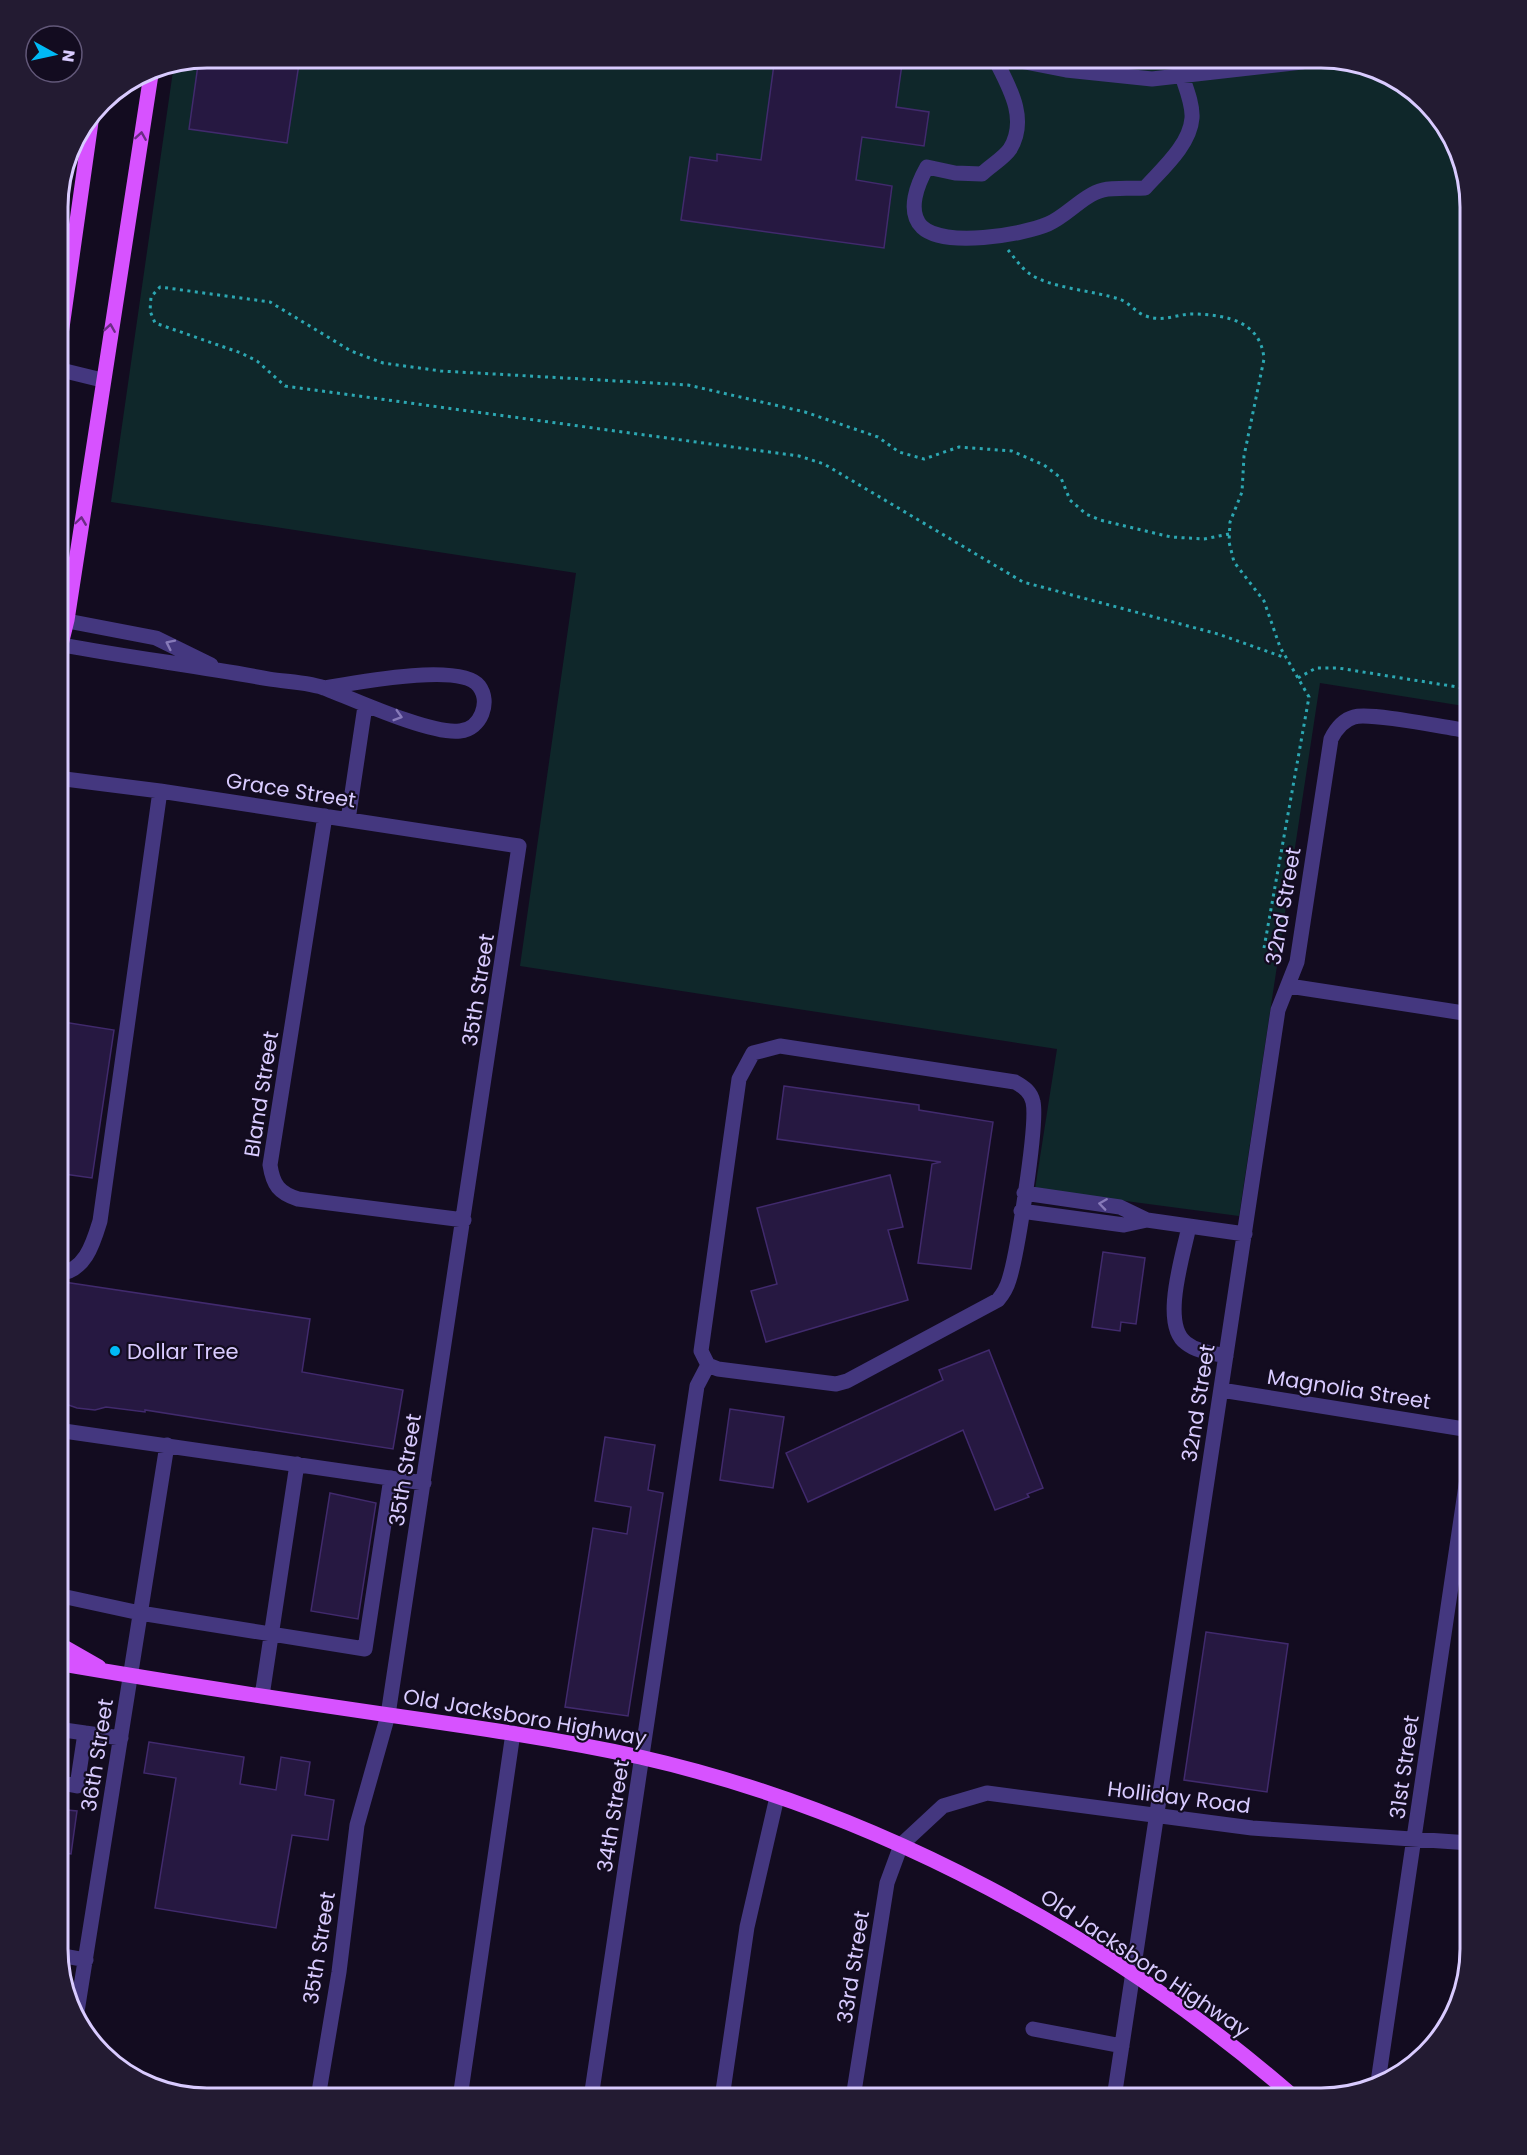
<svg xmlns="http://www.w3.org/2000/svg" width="1527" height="2155" font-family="Poppins,sans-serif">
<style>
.green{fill:#0f272a}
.building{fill:#261841;stroke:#412a6d;stroke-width:1.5}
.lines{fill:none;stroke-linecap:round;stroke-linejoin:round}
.path{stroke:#2ca7b2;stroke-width:3;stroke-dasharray:3 4.5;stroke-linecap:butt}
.minor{stroke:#44377f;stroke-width:15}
.major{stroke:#d752ff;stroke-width:15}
.oneway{stroke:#6b2c84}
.oneway2{stroke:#877ab9}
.poi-dot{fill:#00baf6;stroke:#130c20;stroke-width:2}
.labels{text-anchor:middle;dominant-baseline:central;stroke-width:4.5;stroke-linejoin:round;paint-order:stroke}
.street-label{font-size:21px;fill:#d9cbff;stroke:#130c20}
.poi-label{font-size:21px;fill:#d9cbff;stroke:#130c20;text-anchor:start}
.rim{fill:none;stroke:#d9cbff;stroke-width:3}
</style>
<rect width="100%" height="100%" fill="#130c20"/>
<path class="green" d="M 207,57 L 1330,57 L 1395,77 L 1450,132 L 1470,207 L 1470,707 L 1320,683 L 1239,1216 L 1035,1189 L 1057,1049 L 520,966 L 576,573 L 111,502 L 174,64 Z"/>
<path class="building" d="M 207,57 L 300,57 L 287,143 L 189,129 L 199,58 Z
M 775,57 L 903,57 L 896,107 L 929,112 L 924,146 L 862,137 L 856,180 L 892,186 L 884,248 L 681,220 L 690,157 L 717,161 L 717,154 L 761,160 Z
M 57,1021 L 114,1030 L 92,1178 L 57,1173 Z
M 784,1086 L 919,1105 L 919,1110 L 993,1122 L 971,1269 L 918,1263 L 932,1164 L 941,1162 L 777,1139 Z
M 890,1175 L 903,1227 L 888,1230 L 908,1300 L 766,1342 L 751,1291 L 777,1284 L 757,1208 Z
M 1103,1252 L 1145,1258 L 1136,1324 L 1121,1322 L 1120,1331 L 1092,1327 Z
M 64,1282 L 310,1319 L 302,1372 L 403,1390 L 393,1449 L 145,1410 L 145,1412 L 106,1407 L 95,1410 L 77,1408 L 57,1401 L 57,1284 Z
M 989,1350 L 1043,1488 L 1027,1494 L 1029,1497 L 995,1510 L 963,1430 L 808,1502 L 786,1453 L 943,1380 L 939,1370 Z
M 730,1409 L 784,1417 L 773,1488 L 720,1480 Z
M 605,1437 L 655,1445 L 648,1490 L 663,1493 L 628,1716 L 565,1707 L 593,1528 L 627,1534 L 631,1507 L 595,1501 Z
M 330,1493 L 376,1503 L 358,1619 L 311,1611 Z
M 1206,1632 L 1288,1644 L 1267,1792 L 1184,1780 Z
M 149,1742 L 244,1757 L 240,1784 L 276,1790 L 281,1757 L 310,1762 L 305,1795 L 334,1800 L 328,1840 L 292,1835 L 276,1928 L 155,1908 L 176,1778 L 144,1773 Z
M 57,1809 L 77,1811 L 71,1854 L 57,1852 Z"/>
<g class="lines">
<path class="path" d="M 1008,250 C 1014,257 1022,269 1030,274 C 1050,288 1095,291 1119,299 C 1129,302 1136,313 1146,316 C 1164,323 1178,313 1195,314 C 1228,315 1261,322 1264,359 L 1244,456 L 1242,492 L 1230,522 L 1229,542 L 1234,562 L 1264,601 L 1280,647 L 1309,697 L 1264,948
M 1229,534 L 1204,539 L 1171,537 L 1100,520 L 1086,514 L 1070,500 L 1061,478 L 1044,465 L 1012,451 L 959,447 L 924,459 L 899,452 L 878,437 L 805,412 L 688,385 L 441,371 L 383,363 L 351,351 L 270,302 L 160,287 L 151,297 L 150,311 L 155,323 L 241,353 L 257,361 L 285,386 L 799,456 L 824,464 L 1023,582 L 1218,634 L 1286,658
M 1298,678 L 1316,668 L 1338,668 L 1470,689"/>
<path class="minor" d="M 994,57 C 1008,85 1029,118 1010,149 C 1004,158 990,166 982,174 L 955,173 L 927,167 C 918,183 906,211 922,227 C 944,248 1022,235 1048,224 C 1067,216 1083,195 1103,190 C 1116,187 1131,189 1145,188 C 1162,169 1190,145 1192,118 C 1193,105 1186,88 1182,76
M 1000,57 L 1066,70 L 1152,79 L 1302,62 L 1308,57
M 57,369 L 102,380
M 57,619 L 156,638 L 211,665
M 63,645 C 131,658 200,666 269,679 C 287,682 310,682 327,689 C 355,700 432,735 460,731 C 481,729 491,702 479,686 C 461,662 353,683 324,688
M 57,778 L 160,791 L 519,846 L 388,1715 L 357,1825 L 339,1972 L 318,2098
M 325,816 L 270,1165 C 273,1185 279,1193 298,1199 L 464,1220
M 348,820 L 365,706
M 1289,986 L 1470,1014
M 780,1046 L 1015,1082 C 1024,1087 1031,1092 1033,1102 C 1038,1124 1017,1255 1009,1280 C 1007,1287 1003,1294 998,1300 L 847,1381 L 836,1384 L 718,1369 L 708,1365 L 701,1351 L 739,1079 L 753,1053 Z
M 1024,1193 L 1120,1207 L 1147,1220
M 1021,1211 L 1124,1225 L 1147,1220 L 1245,1234
M 1189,1226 C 1184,1253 1160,1324 1186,1343 C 1197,1352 1213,1353 1226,1356
M 57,1274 C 85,1272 93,1244 100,1221 L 160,791
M 1221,1390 L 1470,1430
M 57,1430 L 424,1483
M 57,1595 L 140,1613 L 365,1649 L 391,1478
M 262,1696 L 297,1464
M 57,1729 L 85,1733
M 57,1782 L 77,1786 L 85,1733 L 121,1738
M 59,1955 L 86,1960
M 76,2018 L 167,1445
M 1033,2029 L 1122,2046
M 1378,2082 L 1470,1458
M 460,2098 L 513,1733
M 591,2098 L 697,1386 L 708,1365
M 722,2098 L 747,1927 L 777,1797
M 853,2098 L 887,1883 L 901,1845 L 943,1806 L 987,1793 L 1252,1828 L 1470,1843
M 1114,2098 L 1278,1010 L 1297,962 L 1331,739 C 1336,729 1343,720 1354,717 C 1371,712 1447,728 1470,731"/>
<path class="major" d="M 57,363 L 92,115
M 57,661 L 67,620 L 152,68
M 57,1643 L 99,1667
M 57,1663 C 167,1682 278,1699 389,1715 C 473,1727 557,1739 640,1757 C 878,1811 1112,1938 1295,2098"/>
</g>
<defs><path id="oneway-chevron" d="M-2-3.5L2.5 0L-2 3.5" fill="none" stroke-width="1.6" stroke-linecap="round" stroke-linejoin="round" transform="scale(1.5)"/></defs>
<g class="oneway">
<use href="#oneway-chevron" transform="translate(141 136) rotate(-81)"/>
<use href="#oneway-chevron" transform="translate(110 328) rotate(-81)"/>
<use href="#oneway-chevron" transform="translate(81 521) rotate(-82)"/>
</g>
<g class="oneway2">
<use href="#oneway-chevron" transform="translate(170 644) rotate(-154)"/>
<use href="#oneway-chevron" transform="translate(398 716) rotate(17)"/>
<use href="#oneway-chevron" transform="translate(1103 1204) rotate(-172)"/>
</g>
<circle class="poi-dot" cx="115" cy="1351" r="6"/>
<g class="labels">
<g class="street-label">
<text transform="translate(291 790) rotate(9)">Grace Street</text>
<text transform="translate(1283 906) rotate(-80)">32nd Street</text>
<text transform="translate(478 990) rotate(-81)">35th Street</text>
<text transform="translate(261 1094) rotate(-81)">Bland Street</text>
<text transform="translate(1349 1389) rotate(9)">Magnolia Street</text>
<text transform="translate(1198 1403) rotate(-81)">32nd Street</text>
<text transform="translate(405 1470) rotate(-81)">35th Street</text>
<text transform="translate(525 1717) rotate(10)">Old Jacksboro Highway</text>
<text transform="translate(97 1755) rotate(-81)">36th Street</text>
<text transform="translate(1404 1767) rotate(-82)">31st Street</text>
<text transform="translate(1179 1797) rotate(7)">Holliday Road</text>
<text transform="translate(613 1816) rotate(-81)">34th Street</text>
<text transform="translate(319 1948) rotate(-81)">35th Street</text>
<text transform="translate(1145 1963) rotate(34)">Old Jacksboro Highway</text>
<text transform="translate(853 1967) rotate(-81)">33rd Street</text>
</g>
<g class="poi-label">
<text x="127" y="1351">Dollar Tree</text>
</g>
</g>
<path d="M0 0H1527V2155H0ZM207 68H1321A139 139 0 0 1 1460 207V1949A139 139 0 0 1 1321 2088H207A139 139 0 0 1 68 1949V207A139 139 0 0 1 207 68Z" fill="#231b32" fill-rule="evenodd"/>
<path class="rim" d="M207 68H1321A139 139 0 0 1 1460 207V1949A139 139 0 0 1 1321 2088H207A139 139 0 0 1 68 1949V207A139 139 0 0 1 207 68Z"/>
<g transform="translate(54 54) rotate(98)"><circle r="28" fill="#130c20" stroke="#625879" stroke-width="1.5"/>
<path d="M0-4.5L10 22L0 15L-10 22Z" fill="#00baf6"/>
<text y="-9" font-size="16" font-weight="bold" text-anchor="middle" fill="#d9cbff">N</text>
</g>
</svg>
